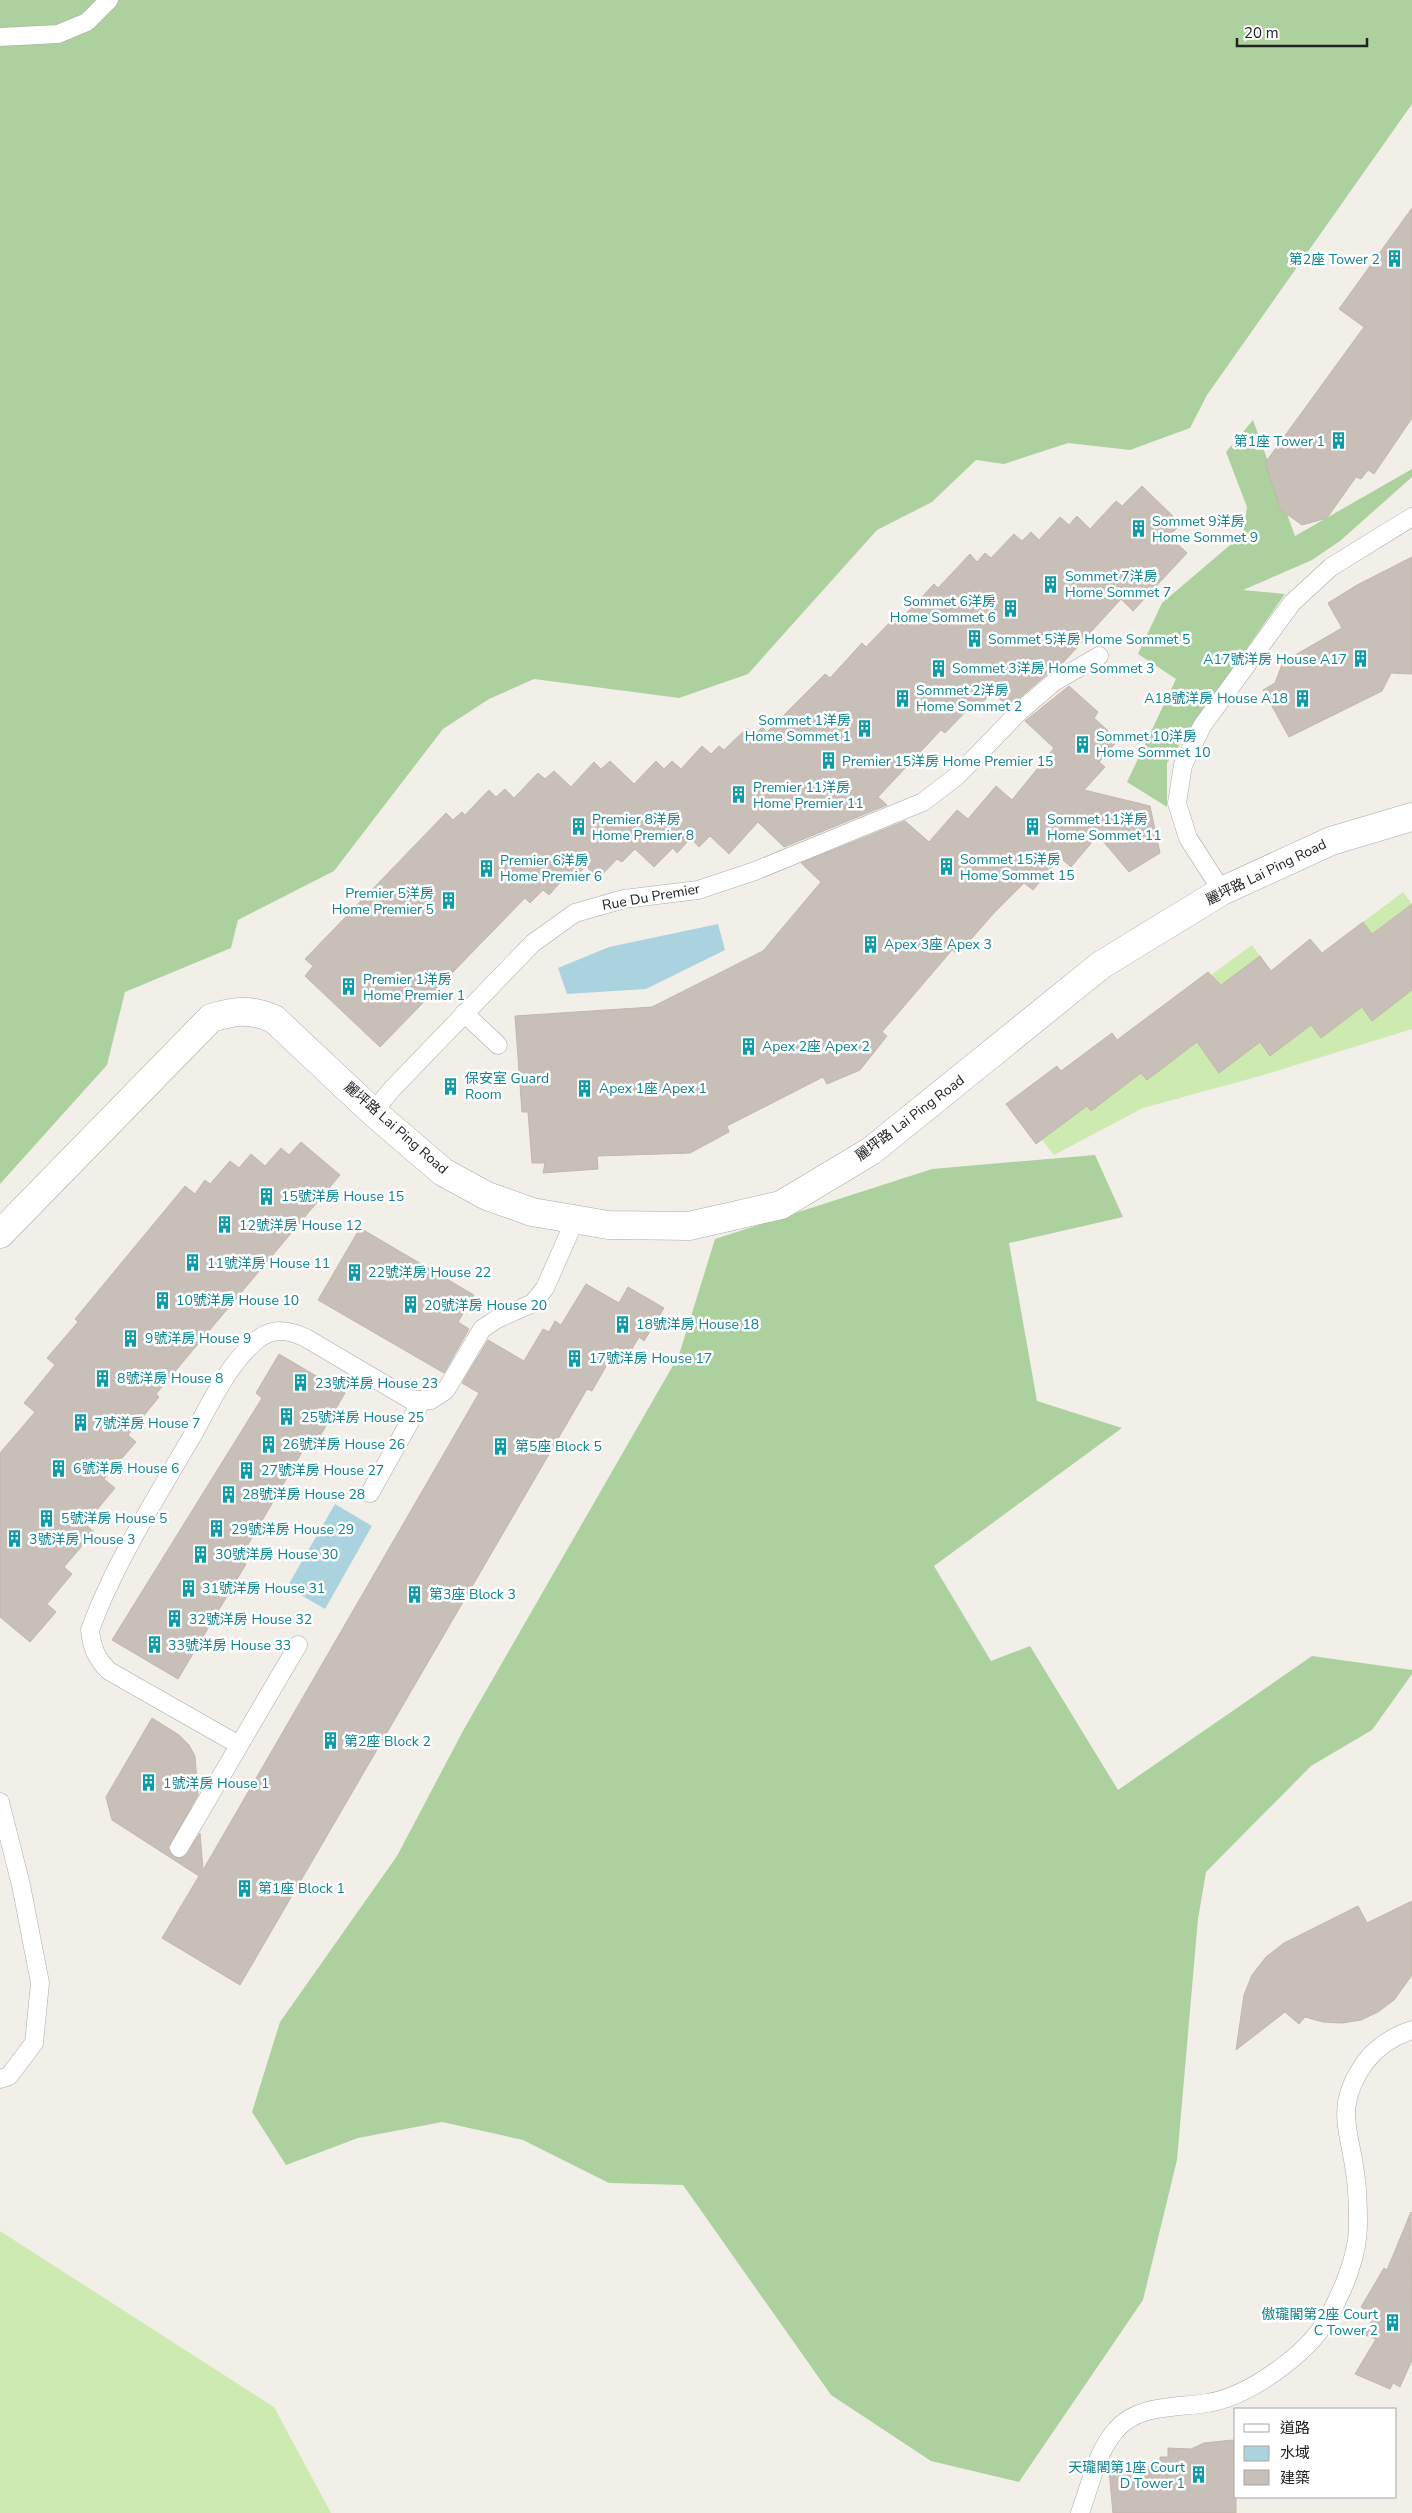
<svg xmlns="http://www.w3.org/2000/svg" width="1412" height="2513" font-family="'Nunito Sans','Noto Sans TC',sans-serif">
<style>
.grass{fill:#cdebb0}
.forest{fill:#add19e}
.water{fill:#aad3df}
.building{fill:#c7bfb8;stroke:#c4b6ab}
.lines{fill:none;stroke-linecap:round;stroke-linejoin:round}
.lane-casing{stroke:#a9a9a9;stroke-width:19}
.street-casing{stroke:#a9a9a9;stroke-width:29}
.lane{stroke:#fff;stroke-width:18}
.street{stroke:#fff;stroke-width:28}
.labels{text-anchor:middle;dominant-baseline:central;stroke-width:5;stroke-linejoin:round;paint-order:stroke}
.culture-label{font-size:14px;fill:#0d838f;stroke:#fff;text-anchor:start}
.street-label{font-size:14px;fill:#222;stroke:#fff}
</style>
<rect width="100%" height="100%" fill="#f2efe9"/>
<path class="grass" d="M 1403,892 L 1412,904 L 1372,934 L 1363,922 Z
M 1252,945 L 1260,956 L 1219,987 L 1211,975 Z
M 1412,990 L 1412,1029 L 1260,1076 L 1143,1108 L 1054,1155 L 1042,1140 L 1087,1106 L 1091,1111 L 1141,1073 L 1147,1080 L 1197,1042 L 1260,1042 L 1311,1025 L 1321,1038 L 1362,1007 L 1372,1020 Z
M 0,2231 L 274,2407 L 331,2513 L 0,2513 Z"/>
<path class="forest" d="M 0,0 L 1412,0 L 1412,104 L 1207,395 L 1190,428 L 1130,450 L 1068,443 L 1004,464 L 976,460 L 932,502 L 877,530 L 748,674 L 679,698 L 534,679 L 489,699 L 443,729 L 334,871 L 238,920 L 231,948 L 125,992 L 107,1065 L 0,1184 Z
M 1253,420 L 1295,536 L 1412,469 L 1412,477 L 1340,541 L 1312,560 L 1243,590 L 1285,594 L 1167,763 L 1167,807 L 1127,782 L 1176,679 L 1138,654 L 1162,603 L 1243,534 L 1247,507 L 1226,452 Z
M 1095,1155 L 1123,1217 L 1009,1243 L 1037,1401 L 1122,1428 L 934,1566 L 991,1661 L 1030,1646 L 1118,1790 L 1312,1656 L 1412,1670 L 1412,1674 L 1372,1730 L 1311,1766 L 1206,1872 L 1198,1919 L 1177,2160 L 1143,2300 L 1019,2482 L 931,2461 L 831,2395 L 683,2185 L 609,2183 L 523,2140 L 442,2122 L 358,2138 L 286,2165 L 252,2112 L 280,2022 L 397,1856 L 464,1729 L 679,1355 L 715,1239 L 932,1169 Z"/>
<path class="water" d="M 718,924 L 725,950 L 646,989 L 567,994 L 558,968 L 609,947 Z
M 335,1504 L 372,1526 L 325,1609 L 287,1587 Z"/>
<path class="building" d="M 1412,208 L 1412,418 L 1374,474 L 1368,470 L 1361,479 L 1356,477 L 1327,518 L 1302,525 L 1281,510 L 1265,463 L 1364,327 L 1339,309 Z
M 1142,486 L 1181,524 L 1169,536 L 1187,553 L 1133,611 L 1121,599 L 1060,666 L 1047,674 L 1009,707 L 992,692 L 981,704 L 977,700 L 945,733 L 941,730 L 878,797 L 887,805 L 784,847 L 758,822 L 729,854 L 710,836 L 699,847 L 691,838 L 677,853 L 673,848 L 654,867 L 635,849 L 622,862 L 617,859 L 598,879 L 586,866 L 573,880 L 567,875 L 549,895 L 543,890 L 530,903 L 525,898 L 380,1047 L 305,976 L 313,966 L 305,959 L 446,813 L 453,820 L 462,812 L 465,815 L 489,790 L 496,797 L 505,789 L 514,798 L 538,773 L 545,779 L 554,771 L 571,787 L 594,762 L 601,769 L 610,761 L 634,784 L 656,761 L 664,769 L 672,761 L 681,769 L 702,746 L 711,754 L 719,746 L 724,750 L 747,728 L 755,735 L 762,727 L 767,732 L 825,674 L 830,678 L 862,643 L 866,647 L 898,614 L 902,618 L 934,584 L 938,588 L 970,554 L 977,562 L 985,553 L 991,558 L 1014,534 L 1022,541 L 1031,532 L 1039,540 L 1060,517 L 1069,525 L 1077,516 L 1090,529 L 1116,501 L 1122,506 Z
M 1412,557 L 1412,674 L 1391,673 L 1382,691 L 1289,737 L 1263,690 L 1275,683 L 1283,662 L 1342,628 L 1328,603 L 1357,585 Z
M 1069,686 L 1098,712 L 1094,718 L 1118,740 L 1099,762 L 1105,767 L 1084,790 L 1150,806 L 1160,853 L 1129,872 L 1098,835 L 1071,867 L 1063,860 L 1056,867 L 1054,865 L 1033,890 L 1024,883 L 994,913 L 958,954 L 952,950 L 882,1032 L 887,1036 L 860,1070 L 827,1084 L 823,1077 L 727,1126 L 729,1132 L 690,1153 L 597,1156 L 598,1169 L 543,1173 L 545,1163 L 532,1163 L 528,1112 L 522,1112 L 515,1016 L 652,1007 L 763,951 L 821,882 L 801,863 L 905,821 L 929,842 L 957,810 L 968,819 L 996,786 L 1012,800 L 1054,748 L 1025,721 Z
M 1412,904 L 1412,990 L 1372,1021 L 1362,1007 L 1321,1038 L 1311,1025 L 1270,1056 L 1260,1042 L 1219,1073 L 1197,1042 L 1147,1080 L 1141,1073 L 1091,1111 L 1087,1106 L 1036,1144 L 1006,1104 L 1057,1066 L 1061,1071 L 1112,1033 L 1117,1040 L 1208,972 L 1221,985 L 1260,956 L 1271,971 L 1310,939 L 1322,953 L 1363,922 L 1372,934 Z
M 301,1142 L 340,1175 L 156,1394 L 159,1397 L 128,1435 L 136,1442 L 104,1479 L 115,1488 L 85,1524 L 94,1532 L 64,1567 L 72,1574 L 47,1604 L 56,1612 L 30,1642 L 0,1617 L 0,1453 L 35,1412 L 24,1403 L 55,1365 L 47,1358 L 78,1322 L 75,1319 L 185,1186 L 195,1194 L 205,1180 L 210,1184 L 230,1161 L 239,1168 L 251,1154 L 265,1166 L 281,1148 L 289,1155 Z
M 360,1228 L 474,1295 L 458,1322 L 469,1329 L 444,1373 L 318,1300 Z
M 586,1284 L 619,1303 L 628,1287 L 664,1308 L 644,1341 L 639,1337 L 629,1354 L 617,1347 L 592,1391 L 587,1389 L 240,1985 L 162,1938 L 199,1876 L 112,1820 L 106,1797 L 152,1718 L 179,1735 L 189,1745 L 195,1756 L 198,1795 L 168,1848 L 174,1857 L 184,1857 L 200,1833 L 203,1870 L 479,1393 L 462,1383 L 488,1340 L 524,1361 L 543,1329 L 549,1332 L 555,1321 L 561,1325 Z
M 279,1354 L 345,1393 L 312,1450 L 305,1447 L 239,1560 L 246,1564 L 178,1679 L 112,1640 L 262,1398 L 256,1393 Z
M 1412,1901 L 1412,1975 L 1394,2000 L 1378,2012 L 1361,2020 L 1342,2023 L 1323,2022 L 1305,2017 L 1299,2024 L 1285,2012 L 1236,2050 L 1244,1995 L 1252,1975 L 1266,1957 L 1284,1943 L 1358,1906 L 1367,1923 Z
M 1411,2212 L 1412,2360 L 1400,2387 L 1393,2383 L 1390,2389 L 1355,2374 L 1376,2339 L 1365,2335 L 1374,2315 L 1361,2307 L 1384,2268 L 1387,2270 Z
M 1233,2440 L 1236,2461 L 1236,2513 L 1113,2513 L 1109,2471 L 1160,2465 L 1160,2457 L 1168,2457 L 1168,2448 L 1191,2449 L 1204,2443 Z"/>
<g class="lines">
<defs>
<path id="lane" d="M 0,37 L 58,34 L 87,22 L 109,0
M 1222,891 L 1188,838 L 1177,803 L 1183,765 L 1202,726 L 1292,603 L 1331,567 L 1412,517
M 464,1013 L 498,1045
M 373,1112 L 392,1089 L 533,943 L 575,913 L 624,899 L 698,890 L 755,871 L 923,802 L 957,776 L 1019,712 L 1054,682 L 1099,656
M 370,1493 L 422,1400
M 239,1745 L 109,1671 C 96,1658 92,1648 90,1630 C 114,1564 156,1498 191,1438 C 210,1405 227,1365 257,1340 C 273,1327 289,1330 306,1338 L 411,1400 L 431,1400 L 446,1390 L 482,1329 L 497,1319 L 533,1303 L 545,1288 L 575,1220
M 0,1802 L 21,1885 L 40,1983 L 34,2043 L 9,2076 L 0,2079
M 179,1848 L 298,1645
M 1080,2513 C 1090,2486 1097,2451 1116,2430 C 1138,2404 1177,2408 1207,2403 C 1248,2397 1308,2354 1328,2318 C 1343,2290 1358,2257 1358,2225 C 1358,2211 1358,2195 1356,2180 C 1351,2131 1332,2108 1366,2061 C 1378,2046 1394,2036 1412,2030"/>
<path id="street" d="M 0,1234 L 211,1018 C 237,1010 250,1009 274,1019 L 373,1112 L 443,1172 L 487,1196 L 532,1212 L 608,1225 L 689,1226 L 781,1205 L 871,1151 L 1101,965 L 1222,891 L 1331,841 L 1412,817"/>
</defs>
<use href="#lane" class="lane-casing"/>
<use href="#street" class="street-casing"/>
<use href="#lane" class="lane"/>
<use href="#street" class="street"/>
</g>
<defs>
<symbol id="building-bare" viewBox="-9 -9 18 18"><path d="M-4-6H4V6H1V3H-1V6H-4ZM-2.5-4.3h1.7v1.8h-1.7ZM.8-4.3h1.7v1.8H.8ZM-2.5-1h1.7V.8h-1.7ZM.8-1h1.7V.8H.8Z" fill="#0f9aa8" stroke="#fff" stroke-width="2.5" paint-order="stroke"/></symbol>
</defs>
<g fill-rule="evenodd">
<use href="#building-bare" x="1382" y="246" width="25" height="25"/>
<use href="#building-bare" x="1326" y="428" width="25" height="25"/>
<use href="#building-bare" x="1126" y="516" width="25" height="25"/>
<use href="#building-bare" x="1038" y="572" width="25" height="25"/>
<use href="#building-bare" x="998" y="596" width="25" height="25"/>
<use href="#building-bare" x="962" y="626" width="25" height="25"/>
<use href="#building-bare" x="1348" y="646" width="25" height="25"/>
<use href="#building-bare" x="926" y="656" width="25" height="25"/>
<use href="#building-bare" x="890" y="686" width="25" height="25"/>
<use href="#building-bare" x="1290" y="686" width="25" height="25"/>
<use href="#building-bare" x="852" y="716" width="25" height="25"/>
<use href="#building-bare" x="1070" y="732" width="25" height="25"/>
<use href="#building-bare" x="816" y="748" width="25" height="25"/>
<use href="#building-bare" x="726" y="782" width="25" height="25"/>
<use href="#building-bare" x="566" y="814" width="25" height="25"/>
<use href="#building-bare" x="1020" y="814" width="25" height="25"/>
<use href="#building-bare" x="934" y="854" width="25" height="25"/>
<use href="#building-bare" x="474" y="856" width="25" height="25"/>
<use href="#building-bare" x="436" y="888" width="25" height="25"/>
<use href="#building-bare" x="858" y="932" width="25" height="25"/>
<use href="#building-bare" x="336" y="974" width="25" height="25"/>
<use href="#building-bare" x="736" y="1034" width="25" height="25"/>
<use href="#building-bare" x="438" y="1074" width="25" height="25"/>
<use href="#building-bare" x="572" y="1076" width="25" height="25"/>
<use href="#building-bare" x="254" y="1184" width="25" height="25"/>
<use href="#building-bare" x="212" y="1212" width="25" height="25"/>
<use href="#building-bare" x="180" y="1250" width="25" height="25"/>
<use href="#building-bare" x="342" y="1260" width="25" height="25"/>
<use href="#building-bare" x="150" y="1288" width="25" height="25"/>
<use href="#building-bare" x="398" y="1292" width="25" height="25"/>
<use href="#building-bare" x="610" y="1312" width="25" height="25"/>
<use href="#building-bare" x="118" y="1326" width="25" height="25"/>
<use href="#building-bare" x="562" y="1346" width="25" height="25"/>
<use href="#building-bare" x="90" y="1366" width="25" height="25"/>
<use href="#building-bare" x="288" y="1370" width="25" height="25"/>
<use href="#building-bare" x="274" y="1404" width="25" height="25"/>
<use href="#building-bare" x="68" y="1410" width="25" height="25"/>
<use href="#building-bare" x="256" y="1432" width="25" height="25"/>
<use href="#building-bare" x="488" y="1434" width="25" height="25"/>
<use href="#building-bare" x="46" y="1456" width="25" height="25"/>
<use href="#building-bare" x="234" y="1458" width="25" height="25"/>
<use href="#building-bare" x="216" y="1482" width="25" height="25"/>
<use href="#building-bare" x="34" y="1506" width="25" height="25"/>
<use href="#building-bare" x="204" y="1516" width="25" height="25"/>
<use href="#building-bare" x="2" y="1526" width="25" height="25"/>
<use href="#building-bare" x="188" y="1542" width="25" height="25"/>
<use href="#building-bare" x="176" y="1576" width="25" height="25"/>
<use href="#building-bare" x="402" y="1582" width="25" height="25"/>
<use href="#building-bare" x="162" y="1606" width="25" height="25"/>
<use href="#building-bare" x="142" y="1632" width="25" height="25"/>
<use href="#building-bare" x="318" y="1728" width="25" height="25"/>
<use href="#building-bare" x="136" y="1770" width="25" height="25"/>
<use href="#building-bare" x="232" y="1876" width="25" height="25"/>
<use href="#building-bare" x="1380" y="2310" width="25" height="25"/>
<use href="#building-bare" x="1186" y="2462" width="25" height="25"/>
</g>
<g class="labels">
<g class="culture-label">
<text x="1380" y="259" text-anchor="end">第2座 Tower 2</text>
<text x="1325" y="441" text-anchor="end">第1座 Tower 1</text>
<text x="1152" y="521">Sommet 9洋房<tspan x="1152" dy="16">Home Sommet 9</tspan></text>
<text x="1065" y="576">Sommet 7洋房<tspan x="1065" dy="16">Home Sommet 7</tspan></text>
<text x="996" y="601" text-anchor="end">Sommet 6洋房<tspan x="996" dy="16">Home Sommet 6</tspan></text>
<text x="988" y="639">Sommet 5洋房 Home Sommet 5</text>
<text x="1347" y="659" text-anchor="end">A17號洋房 House A17</text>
<text x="952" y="668">Sommet 3洋房 Home Sommet 3</text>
<text x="916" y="690">Sommet 2洋房<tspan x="916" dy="16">Home Sommet 2</tspan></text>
<text x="1288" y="698" text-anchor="end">A18號洋房 House A18</text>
<text x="851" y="720" text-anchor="end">Sommet 1洋房<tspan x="851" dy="16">Home Sommet 1</tspan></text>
<text x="1096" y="736">Sommet 10洋房<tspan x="1096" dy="16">Home Sommet 10</tspan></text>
<text x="842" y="761">Premier 15洋房 Home Premier 15</text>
<text x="753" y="787">Premier 11洋房<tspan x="753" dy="16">Home Premier 11</tspan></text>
<text x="592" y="819">Premier 8洋房<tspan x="592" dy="16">Home Premier 8</tspan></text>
<text x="1047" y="819">Sommet 11洋房<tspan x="1047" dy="16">Home Sommet 11</tspan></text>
<text x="960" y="859">Sommet 15洋房<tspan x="960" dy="16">Home Sommet 15</tspan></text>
<text x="500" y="860">Premier 6洋房<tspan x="500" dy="16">Home Premier 6</tspan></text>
<text x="434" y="893" text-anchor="end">Premier 5洋房<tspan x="434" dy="16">Home Premier 5</tspan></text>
<text x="884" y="944">Apex 3座 Apex 3</text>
<text x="363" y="979">Premier 1洋房<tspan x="363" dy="16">Home Premier 1</tspan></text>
<text x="762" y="1046">Apex 2座 Apex 2</text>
<text x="465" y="1078">保安室 Guard<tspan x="465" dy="16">Room</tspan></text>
<text x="599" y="1088">Apex 1座 Apex 1</text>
<text x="281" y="1196">15號洋房 House 15</text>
<text x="239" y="1225">12號洋房 House 12</text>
<text x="207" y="1263">11號洋房 House 11</text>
<text x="368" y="1272">22號洋房 House 22</text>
<text x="176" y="1300">10號洋房 House 10</text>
<text x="424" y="1305">20號洋房 House 20</text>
<text x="636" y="1324">18號洋房 House 18</text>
<text x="145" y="1338">9號洋房 House 9</text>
<text x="589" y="1358">17號洋房 House 17</text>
<text x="117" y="1378">8號洋房 House 8</text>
<text x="315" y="1383">23號洋房 House 23</text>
<text x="301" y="1417">25號洋房 House 25</text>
<text x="94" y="1423">7號洋房 House 7</text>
<text x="282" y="1444">26號洋房 House 26</text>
<text x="515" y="1446">第5座 Block 5</text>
<text x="73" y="1468">6號洋房 House 6</text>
<text x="261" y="1470">27號洋房 House 27</text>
<text x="242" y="1494">28號洋房 House 28</text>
<text x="61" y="1518">5號洋房 House 5</text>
<text x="231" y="1529">29號洋房 House 29</text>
<text x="29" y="1539">3號洋房 House 3</text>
<text x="215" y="1554">30號洋房 House 30</text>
<text x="202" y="1588">31號洋房 House 31</text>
<text x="429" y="1594">第3座 Block 3</text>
<text x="189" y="1619">32號洋房 House 32</text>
<text x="168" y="1645">33號洋房 House 33</text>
<text x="344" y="1741">第2座 Block 2</text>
<text x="163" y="1783">1號洋房 House 1</text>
<text x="258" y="1888">第1座 Block 1</text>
<text x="1378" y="2314" text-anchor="end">傲瓏閣第2座 Court<tspan x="1378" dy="16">C Tower 2</tspan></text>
<text x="1185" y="2467" text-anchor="end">天瓏閣第1座 Court<tspan x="1185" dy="16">D Tower 1</tspan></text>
</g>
<g class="street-label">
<text transform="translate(1266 872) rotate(-26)">麗坪路 Lai Ping Road</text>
<text transform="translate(651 897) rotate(-10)">Rue Du Premier</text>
<text transform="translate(910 1118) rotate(-37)">麗坪路 Lai Ping Road</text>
<text transform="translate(396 1128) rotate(41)">麗坪路 Lai Ping Road</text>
</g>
</g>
<rect x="1234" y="2408" width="162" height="90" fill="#ffffff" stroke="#a7a7a7"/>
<rect x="1244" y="2424" width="25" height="8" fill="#ffffff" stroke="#a7a7a7"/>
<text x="1280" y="2433" font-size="15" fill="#222222">道路</text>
<rect x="1244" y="2446" width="25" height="15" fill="#aad3df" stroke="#a7a7a7"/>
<text x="1280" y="2458" font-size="15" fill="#222222">水域</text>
<rect x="1244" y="2470" width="25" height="15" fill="#c7bfb8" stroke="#a7a7a7"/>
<text x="1280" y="2483" font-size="15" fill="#222222">建築</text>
<path d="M1237 38v8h130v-8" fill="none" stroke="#222222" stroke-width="2.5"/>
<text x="1244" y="38" font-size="15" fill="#222222" stroke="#ffffff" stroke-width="4" paint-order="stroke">20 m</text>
</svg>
